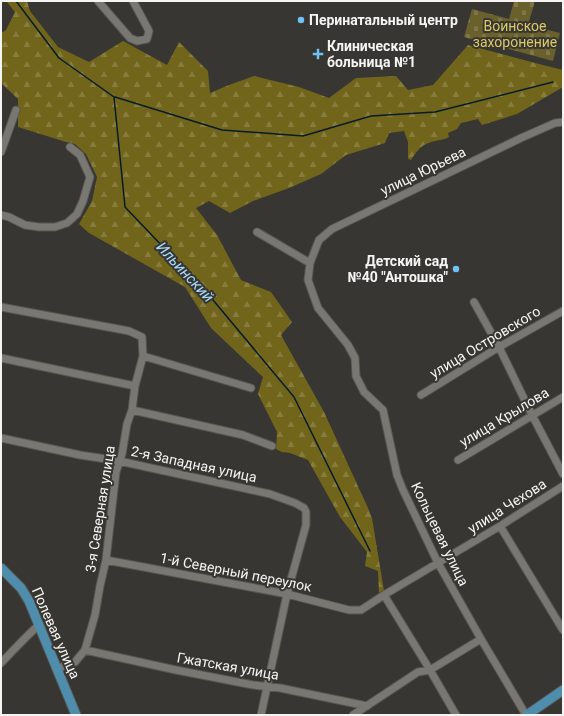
<svg xmlns="http://www.w3.org/2000/svg" width="564" height="716" font-family="Roboto,sans-serif">
<style>
.forest{fill:url(#forest-firs)}
.cemetery{fill:url(#cemetery-stones)}
.lines{fill:none;stroke-linecap:round;stroke-linejoin:round}
.stream{stroke:#071c29;stroke-width:1.5}
.minor-casing{stroke:#565552;stroke-width:9}
.major-casing{stroke:#565552;stroke-width:11}
.minor{stroke:#787772;stroke-width:7}
.major{stroke:#4f8dad;stroke-width:9}
.poi-dot{fill:#70c2f4;stroke:#373632;stroke-width:1.5}
.labels{text-anchor:middle;dominant-baseline:central;stroke-width:4;stroke-linejoin:round;paint-order:stroke}
.poi-label{font-size:14px;font-weight:bold;fill:#f5f4f2;stroke:#373632;text-anchor:start}
.park-label{font-size:14px;fill:#dbc966;stroke:#373632}
.street-label{font-size:14px;fill:#f5f4f2;stroke:#373632}
.water-label{font-size:15px;font-style:italic;fill:#a6dbfe;stroke:#373632}
</style>
<defs>
<pattern id="forest-firs" width="22" height="20" patternUnits="userSpaceOnUse"><rect width="22" height="20" fill="#71651b"/><path d="M5 1l3.5 6h-7zM16 11l3.5 6h-7z" fill="#867c3d"/></pattern>
<pattern id="cemetery-stones" width="16" height="16" patternUnits="userSpaceOnUse"><rect width="16" height="16" fill="#69602c"/><path d="M2 7V4a2 2 0 0 1 4 0v3zM10 15v-3a2 2 0 0 1 4 0v3z" fill="#7f774b"/></pattern>
</defs>
<rect width="100%" height="100%" fill="#373632"/>
<path class="forest" d="M 6,1 L 27,1 L 30,11 L 58,47 L 89,62 L 123,41 L 167,65 L 179,42 L 208,71 L 210,93 L 229,85 L 254,76 L 299,87 L 329,98 L 356,78 L 396,76 L 408,90 L 433,85 L 468,45 L 539,64 L 563,70 L 563,87 L 517,114 L 482,125 L 478,119 L 461,123 L 457,129 L 448,133 L 449,137 C 446,139 443,139 440,140 C 424,143 420,146 411,160 L 408,159 L 408,142 L 404,131 L 389,133 L 385,143 L 346,155 L 321,174 L 289,188 L 253,201 L 230,213 L 209,201 L 196,208 L 217,235 L 241,280 L 271,292 L 292,322 L 281,335 L 324,412 L 368,508 L 372,518 L 384,591 L 379,593 L 378,571 L 365,566 L 367,552 L 340,517 L 308,460 L 290,453 L 282,452 L 276,449 L 277,432 L 258,394 L 263,377 L 211,328 L 185,287 L 89,233 L 79,224 L 92,201 L 97,177 L 86,154 L 75,144 L 66,142 L 18,127 L 18,99 L 1,83 L 1,33 L 6,30 L 15,12 Z"/>
<path class="cemetery" d="M 514,1 L 535,1 L 528,25 L 560,33 L 553,61 L 464,37 L 472,9 L 509,19 Z"/>
<g class="lines">
<path class="stream" d="M 16,1 L 59,58 L 114,97 L 125,207 L 208,294 L 294,397 L 370,551
M 115,97 L 222,130 L 303,136 L 371,116 L 435,112 L 553,82"/>
<defs>
<path id="minor" d="M 98,1 L 130,38 L 137,41 L 147,39 L 149,31 L 133,1
M 1,152 L 16,110
M 1,215 L 9,217 L 25,225 L 39,227 L 55,227 L 67,223 L 77,214 L 83,201 L 90,177 L 80,155 L 70,147
M 257,232 L 310,263
M 474,302 L 499,347 L 532,415 L 563,474
M 1,307 L 129,331 L 142,337 L 143,356 L 135,386 L 132,410 L 127,424 L 122,454 L 116,472 L 106,560 L 100,586 L 95,615 L 85,650 L 75,662 L 56,669
M 143,356 L 251,388
M 1,358 L 135,386
M 421,395 L 499,347 L 563,311
M 132,410 L 243,435 L 272,446
M 1,438 L 80,455 L 119,461 L 270,494 L 295,503 L 304,508 L 306,512 L 306,525 L 287,594 L 261,715
M 458,460 L 563,397
M 500,526 L 563,630
M 106,560 L 287,594 L 349,610 L 361,610 L 384,595 L 500,526 L 563,486
M 384,595 L 430,670 L 456,715
M 85,650 L 176,670 L 253,685 L 280,688 L 367,706
M 1,663 C 14,650 26,636 39,625
M 353,715 L 418,672 L 430,670 L 481,639
M 526,715 L 481,639 L 438,563 L 403,490 L 397,475 L 383,410 L 364,392 L 356,376 L 355,358 L 348,345 L 318,308 L 308,280 L 310,263 L 319,240 L 332,229 L 463,166 L 521,138 L 555,123 L 563,122"/>
<path id="major" d="M 1,568 L 21,588 L 29,601 L 76,715
M 527,715 L 563,690"/>
</defs>
<use href="#minor" class="minor-casing"/>
<use href="#major" class="major-casing"/>
<use href="#minor" class="minor"/>
<use href="#major" class="major"/>
</g>
<g class="poi-dot">
<circle cx="301" cy="20" r="4"/>
<path d="M316 48h4v4h4v4h-4v4h-4v-4h-4v-4h4z"/>
<circle cx="456" cy="269" r="4"/>
</g>
<g class="labels">
<g class="poi-label">
<text x="309" y="20">Перинатальный центр</text>
<text x="327" y="46">Клиническая<tspan x="327" dy="16">больница №1</tspan></text>
<text x="448" y="261" text-anchor="end">Детский сад<tspan x="448" dy="16">№40 "Антошка"</tspan></text>
</g>
<g class="park-label">
<text x="515" y="26">Воинское<tspan x="515" dy="16">захоронение</tspan></text>
</g>
<g class="street-label">
<text transform="translate(423 171) rotate(-26)">улица Юрьева</text>
<text transform="translate(485 342) rotate(-31)">улица Островского</text>
<text transform="translate(504 417) rotate(-31)">улица Крылова</text>
<text transform="translate(194 464) rotate(12)">2-я Западная улица</text>
<text transform="translate(507 506) rotate(-32)">улица Чехова</text>
<text transform="translate(100 509) rotate(-81)">3-я Северная улица</text>
<text transform="translate(440 534) rotate(64)">Кольцевая улица</text>
<text transform="translate(236 572) rotate(11)">1-й Северный переулок</text>
<text transform="translate(56 633) rotate(66)">Полевая улица</text>
<text transform="translate(228 666) rotate(10)">Гжатская улица</text>
</g>
<g class="water-label">
<text transform="translate(185 272) rotate(47)">Ильинский</text>
</g>
</g>
<rect width="564" height="716" fill="none" stroke="#f5f4f2" stroke-width="4"/>
</svg>
